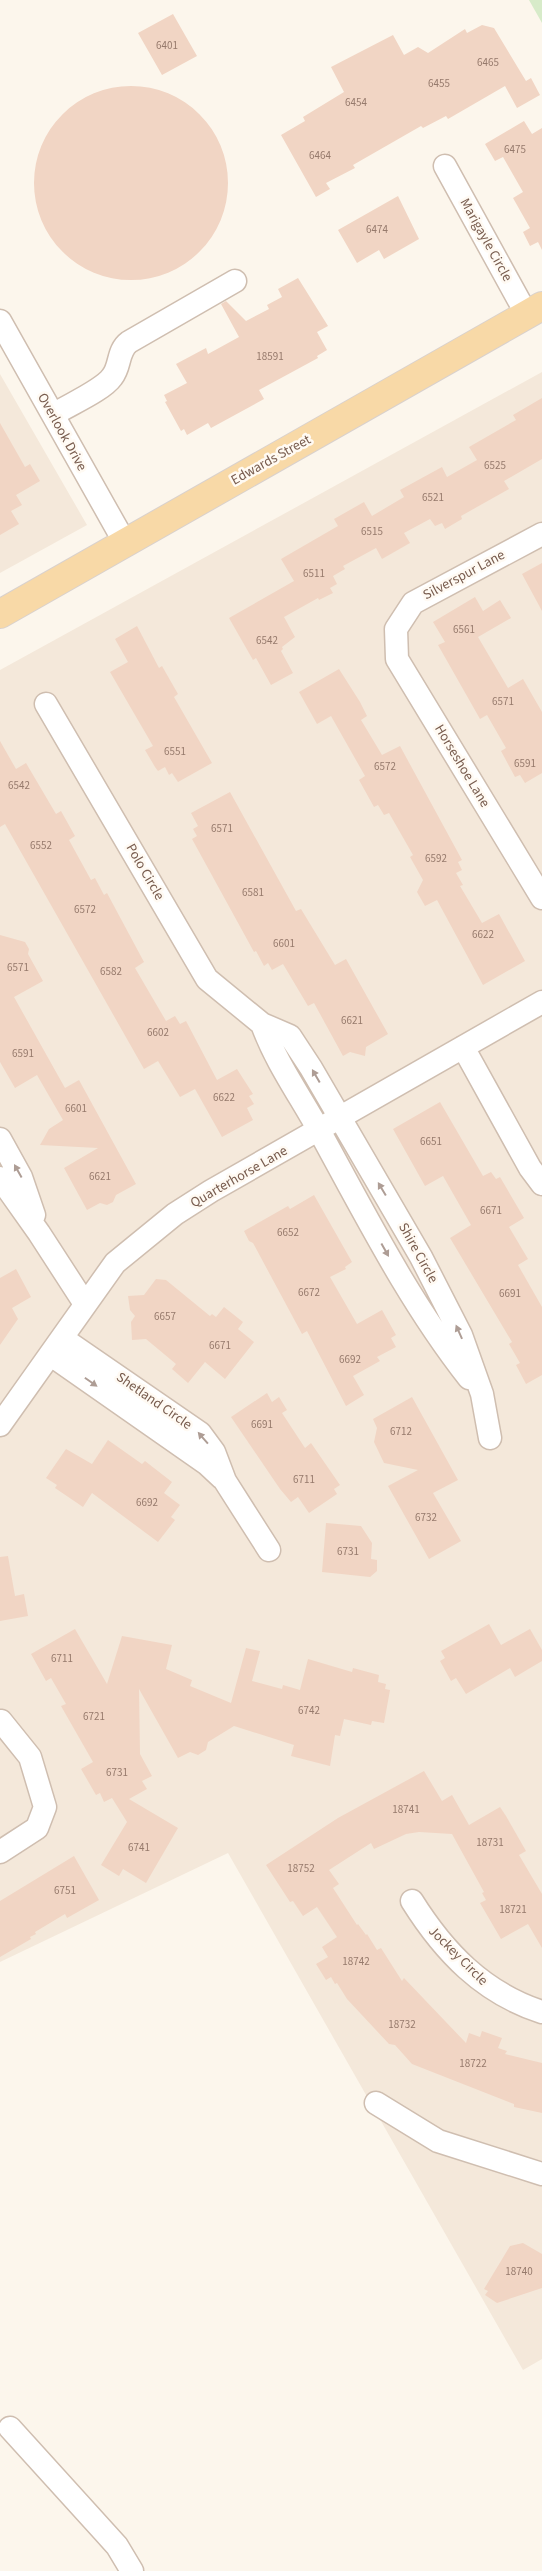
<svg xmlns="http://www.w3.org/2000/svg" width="542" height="2571" font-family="'Source Sans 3',sans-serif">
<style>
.residential{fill:#f4e8da}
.green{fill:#d7ebc9}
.building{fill:#f1d5c4}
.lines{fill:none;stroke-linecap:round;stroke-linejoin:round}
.minor-casing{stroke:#cfbeb0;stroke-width:25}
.major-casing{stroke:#d9d1cd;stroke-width:30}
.minor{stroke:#fff;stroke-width:22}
.major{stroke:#f8d9a7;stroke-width:28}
.oneway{fill:#ae9d95}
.labels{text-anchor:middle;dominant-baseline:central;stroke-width:5;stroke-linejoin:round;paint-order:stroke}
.number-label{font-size:11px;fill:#967a6c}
.street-label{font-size:14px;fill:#785c4e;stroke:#fffaf3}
</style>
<rect width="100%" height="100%" fill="#fcf6ec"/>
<path class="residential" d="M 542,372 L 542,2359 L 523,2370 L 228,1853 L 0,1962 L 0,670 Z
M 0,374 L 87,525 L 0,573 Z"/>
<path class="green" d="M 529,0 L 542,0 L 542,23 Z"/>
<path class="building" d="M 173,14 L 197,56 L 162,75 L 138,33 Z
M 482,25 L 494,28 L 526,81 L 531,78 L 540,95 L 517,108 L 505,86 L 448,119 L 446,116 L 423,128 L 421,126 L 353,165 L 355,168 L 326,183 L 330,189 L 316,197 L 281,135 L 305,121 L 303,117 L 344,92 L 331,67 L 393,35 L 404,55 L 418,47 L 428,53 L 465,29 L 467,33 Z
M34 183a97 97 0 1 1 194 0a97 97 0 1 1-194 0Z
M 524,121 L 532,134 L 542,128 L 542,250 L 538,242 L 530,246 L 523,232 L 530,228 L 513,198 L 523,192 L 503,157 L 495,161 L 485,144 Z
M 398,196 L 419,239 L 384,259 L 379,250 L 357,263 L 338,230 Z
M 298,278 L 328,326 L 317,332 L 327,350 L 317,356 L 318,358 L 259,390 L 264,399 L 211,428 L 208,423 L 187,435 L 184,429 L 181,431 L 165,402 L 167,401 L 164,395 L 187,383 L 176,364 L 206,348 L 208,354 L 239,337 L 221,304 L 226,301 L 246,321 L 269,309 L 267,305 L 282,297 L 278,289 Z
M 542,398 L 542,459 L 504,481 L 509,489 L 461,516 L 462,519 L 445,529 L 442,523 L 435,526 L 430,519 L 404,533 L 410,543 L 382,559 L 376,548 L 343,566 L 345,569 L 333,576 L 337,584 L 330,588 L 333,593 L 319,600 L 318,598 L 284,617 L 295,637 L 282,647 L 283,649 L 281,651 L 293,673 L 271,685 L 256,658 L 253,660 L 229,618 L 294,581 L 281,559 L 338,526 L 334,519 L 364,502 L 372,516 L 404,497 L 400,490 L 442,467 L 447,477 L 477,460 L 469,447 L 516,420 L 513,415 Z
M 0,423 L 25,467 L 30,464 L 40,481 L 16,495 L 22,505 L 11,511 L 19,524 L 0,535 Z
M 542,563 L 542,611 L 522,574 Z
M 475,597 L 483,611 L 500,600 L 511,618 L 478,637 L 508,688 L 523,679 L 542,712 L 542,773 L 525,783 L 520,775 L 515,777 L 501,751 L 506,748 L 487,715 L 480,719 L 438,645 L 445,642 L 433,622 Z
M 137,626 L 159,668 L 162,666 L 178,694 L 174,697 L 212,763 L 178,782 L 172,773 L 169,775 L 165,767 L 158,771 L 155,767 L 145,750 L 153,746 L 110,672 L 128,662 L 115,639 Z
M 339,669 L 360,702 L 367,716 L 361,720 L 382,755 L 400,746 L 462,860 L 458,862 L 462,870 L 456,873 L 463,885 L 460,886 L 482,923 L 499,914 L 525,961 L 483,985 L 437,900 L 425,906 L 417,892 L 423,880 L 410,857 L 413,855 L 389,813 L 384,815 L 378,805 L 374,807 L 359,780 L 365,776 L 331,716 L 317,724 L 299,692 Z
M 0,741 L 16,769 L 26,763 L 56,814 L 61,811 L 75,836 L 69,840 L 91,880 L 95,878 L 104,895 L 107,893 L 144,962 L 135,968 L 166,1021 L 175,1016 L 180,1024 L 186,1021 L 217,1080 L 237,1069 L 253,1094 L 249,1096 L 254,1104 L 247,1108 L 253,1120 L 222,1137 L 195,1089 L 180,1097 L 158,1061 L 144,1069 L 5,824 L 0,827 Z
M 230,792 L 296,911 L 301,909 L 335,965 L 346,959 L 388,1034 L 366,1047 L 365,1056 L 350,1052 L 343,1056 L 314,1003 L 308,1006 L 283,964 L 272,970 L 268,963 L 264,966 L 256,951 L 254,952 L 192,839 L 197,836 L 193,829 L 198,826 L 191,813 Z
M 0,935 L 25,942 L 29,949 L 28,954 L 43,981 L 14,997 L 65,1088 L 79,1080 L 136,1184 L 116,1195 L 113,1202 L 107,1205 L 100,1203 L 87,1210 L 64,1168 L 98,1148 L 40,1145 L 49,1129 L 63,1120 L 37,1075 L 15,1088 L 0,1062 Z
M 440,1102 L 483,1176 L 491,1172 L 496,1179 L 500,1177 L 524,1218 L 509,1227 L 528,1259 L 518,1265 L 542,1307 L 542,1375 L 526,1384 L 516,1365 L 520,1363 L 509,1344 L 512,1342 L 450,1238 L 471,1225 L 443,1176 L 425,1186 L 393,1129 Z
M 314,1195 L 352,1262 L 345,1267 L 346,1269 L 330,1277 L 357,1324 L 382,1310 L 396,1335 L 391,1338 L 396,1347 L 377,1357 L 380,1361 L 353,1376 L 364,1395 L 346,1406 L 307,1331 L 302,1334 L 253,1243 L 249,1241 L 244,1231 L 288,1206 L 290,1209 Z
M 16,1269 L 31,1297 L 12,1308 L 18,1319 L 0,1345 L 0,1278 Z
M 156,1279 L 166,1280 L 210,1316 L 212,1314 L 216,1317 L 224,1307 L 243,1322 L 238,1329 L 254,1342 L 225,1379 L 205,1362 L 188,1383 L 172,1369 L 176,1364 L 146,1339 L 132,1340 L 131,1322 L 135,1316 L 130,1310 L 128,1296 L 144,1295 Z
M 267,1393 L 272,1402 L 279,1397 L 287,1410 L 282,1413 L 305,1448 L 311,1443 L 340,1485 L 334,1489 L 337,1494 L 309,1513 L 298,1497 L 291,1502 L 280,1489 L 231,1417 Z
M 412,1397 L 458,1480 L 433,1493 L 461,1541 L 429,1559 L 388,1486 L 418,1470 L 384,1463 L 374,1442 L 377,1428 L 373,1419 Z
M 108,1440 L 142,1464 L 145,1461 L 172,1482 L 164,1493 L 180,1505 L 171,1517 L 175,1520 L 158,1542 L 92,1493 L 83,1507 L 55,1488 L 57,1485 L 46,1478 L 66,1449 L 92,1464 Z
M 326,1523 L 361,1526 L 372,1543 L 371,1559 L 377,1560 L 377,1571 L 370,1577 L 322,1572 Z
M 8,1556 L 15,1596 L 24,1594 L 28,1616 L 0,1621 L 0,1557 Z
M 489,1624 L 501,1645 L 530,1629 L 542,1650 L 542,1661 L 515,1677 L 510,1668 L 466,1694 L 456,1678 L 451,1681 L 440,1661 L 445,1658 L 441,1651 Z
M 75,1629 L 107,1684 L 122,1636 L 172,1645 L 166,1669 L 192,1680 L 190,1686 L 231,1703 L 246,1648 L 260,1651 L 252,1681 L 282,1689 L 283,1685 L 300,1690 L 308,1659 L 352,1672 L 353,1668 L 379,1675 L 378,1682 L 386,1684 L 385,1689 L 390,1690 L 384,1723 L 372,1721 L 371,1725 L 344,1719 L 340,1736 L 335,1735 L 330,1766 L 291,1756 L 294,1745 L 234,1726 L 208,1742 L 206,1750 L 198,1755 L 190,1752 L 178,1758 L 139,1689 L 140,1754 L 152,1776 L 142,1781 L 147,1789 L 129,1799 L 178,1828 L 146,1883 L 123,1869 L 119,1876 L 101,1865 L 127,1822 L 112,1798 L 104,1802 L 100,1793 L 96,1795 L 81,1769 L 93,1762 L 61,1706 L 66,1704 L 51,1678 L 46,1681 L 31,1654 Z
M 424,1771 L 442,1801 L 452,1795 L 469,1825 L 500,1807 L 506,1816 L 526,1851 L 519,1855 L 542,1894 L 542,1948 L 528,1924 L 501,1939 L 480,1903 L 486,1900 L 482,1893 L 484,1892 L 452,1834 L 419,1832 L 406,1834 L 374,1849 L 371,1843 L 329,1870 L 339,1884 L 333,1888 L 357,1925 L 358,1924 L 366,1935 L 367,1934 L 377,1950 L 381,1948 L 402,1981 L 404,1978 L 466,2043 L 469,2033 L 480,2037 L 482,2031 L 502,2038 L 498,2048 L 507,2051 L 505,2054 L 542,2063 L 542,2113 L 514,2107 L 514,2104 L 412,2064 L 395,2045 L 389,2044 L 347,1999 L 337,1983 L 335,1984 L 331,1977 L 326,1980 L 316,1964 L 328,1957 L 322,1947 L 337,1937 L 317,1907 L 303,1916 L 293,1901 L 290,1902 L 266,1865 L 338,1818 Z
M 74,1856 L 99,1900 L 67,1918 L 65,1914 L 35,1932 L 36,1934 L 30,1937 L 31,1939 L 0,1957 L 0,1901 Z
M 523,2243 L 542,2254 L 542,2288 L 497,2303 L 485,2295 L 488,2291 L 484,2289 L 510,2246 Z"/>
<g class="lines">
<defs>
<path id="minor" d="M 445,166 L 527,315
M 0,321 L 125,543
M 53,415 C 68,405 102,391 112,377 C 121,366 117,351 129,342 L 235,281
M 542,534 L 413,603 L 396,629 L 397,659 L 542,898
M 46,704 L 207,979 L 262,1024 L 290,1036 L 311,1068 L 421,1257 L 461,1335 L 482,1394 L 490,1438
M 262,1024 C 276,1063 301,1097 321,1134 C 367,1218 410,1303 469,1378
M 463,1047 L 530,1168 L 542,1184
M 0,1139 L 21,1177 L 34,1215
M 0,1178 L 39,1233 L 85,1304
M 62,1338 L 200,1433 L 214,1452 L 225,1481 L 269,1550
M 51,1355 L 207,1464 L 222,1478
M 0,1425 L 115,1263 L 175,1214 L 211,1191 L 542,1002
M 0,1852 L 37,1828 L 45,1807 L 30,1757 L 1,1721
M 412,1901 C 444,1952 483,1993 542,2012
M 376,2103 L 438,2141 L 542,2174
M 10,2428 L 117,2546 L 132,2571"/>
<path id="major" d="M 0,614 L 542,306"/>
</defs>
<use href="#minor" class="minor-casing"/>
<use href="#major" class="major-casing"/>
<use href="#minor" class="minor"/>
<use href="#major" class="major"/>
</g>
<defs><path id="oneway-solid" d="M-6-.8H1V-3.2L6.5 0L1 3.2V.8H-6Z" transform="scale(1.25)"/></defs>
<g class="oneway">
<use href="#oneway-solid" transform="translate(316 1076) rotate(-120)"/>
<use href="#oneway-solid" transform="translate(18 1171) rotate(-119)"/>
<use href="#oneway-solid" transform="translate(382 1189) rotate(-121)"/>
<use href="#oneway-solid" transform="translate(385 1250) rotate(61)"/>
<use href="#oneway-solid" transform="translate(459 1332) rotate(-114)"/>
<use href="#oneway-solid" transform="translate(91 1382) rotate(35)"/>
<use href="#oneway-solid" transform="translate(203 1438) rotate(-131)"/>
</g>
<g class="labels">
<g class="number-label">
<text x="167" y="45">6401</text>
<text x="488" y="62">6465</text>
<text x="439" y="83">6455</text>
<text x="356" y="102">6454</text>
<text x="515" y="149">6475</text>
<text x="320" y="155">6464</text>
<text x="377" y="229">6474</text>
<text x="270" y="356">18591</text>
<text x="495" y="465">6525</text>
<text x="433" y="497">6521</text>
<text x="372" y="531">6515</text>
<text x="314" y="573">6511</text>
<text x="464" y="629">6561</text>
<text x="267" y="640">6542</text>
<text x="503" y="701">6571</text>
<text x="175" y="751">6551</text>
<text x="525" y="763">6591</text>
<text x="385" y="766">6572</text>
<text x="19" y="785">6542</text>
<text x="222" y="828">6571</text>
<text x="41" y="845">6552</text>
<text x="436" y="858">6592</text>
<text x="253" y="892">6581</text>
<text x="85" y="909">6572</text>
<text x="483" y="934">6622</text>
<text x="284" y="943">6601</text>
<text x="18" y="967">6571</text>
<text x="111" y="971">6582</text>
<text x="352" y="1020">6621</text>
<text x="158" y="1032">6602</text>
<text x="23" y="1053">6591</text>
<text x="224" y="1097">6622</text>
<text x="76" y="1108">6601</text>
<text x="431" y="1141">6651</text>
<text x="100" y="1176">6621</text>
<text x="491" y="1210">6671</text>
<text x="288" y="1232">6652</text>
<text x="309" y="1292">6672</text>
<text x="510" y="1293">6691</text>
<text x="165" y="1316">6657</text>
<text x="220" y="1345">6671</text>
<text x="350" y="1359">6692</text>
<text x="262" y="1424">6691</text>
<text x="401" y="1431">6712</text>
<text x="304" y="1479">6711</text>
<text x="147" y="1502">6692</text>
<text x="426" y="1517">6732</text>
<text x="348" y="1551">6731</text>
<text x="62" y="1658">6711</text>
<text x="309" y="1710">6742</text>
<text x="94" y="1716">6721</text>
<text x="117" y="1772">6731</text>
<text x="406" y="1809">18741</text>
<text x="490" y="1842">18731</text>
<text x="139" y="1847">6741</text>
<text x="301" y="1868">18752</text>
<text x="65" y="1890">6751</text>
<text x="513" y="1909">18721</text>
<text x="356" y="1961">18742</text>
<text x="402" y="2024">18732</text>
<text x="473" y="2063">18722</text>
<text x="519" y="2271">18740</text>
</g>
<g class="street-label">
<text transform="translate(486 240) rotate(61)">Marigayle Circle</text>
<text transform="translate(62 432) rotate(61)">Overlook Drive</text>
<text transform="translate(271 460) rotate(-29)">Edwards Street</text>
<text transform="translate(464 575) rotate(-28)">Silverspur Lane</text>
<text transform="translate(462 766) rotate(59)">Horseshoe Lane</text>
<text transform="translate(145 872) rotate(60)">Polo Circle</text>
<text transform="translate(239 1177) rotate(-30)">Quarterhorse Lane</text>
<text transform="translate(418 1253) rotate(61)">Shire Circle</text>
<text transform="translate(154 1401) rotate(35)">Shetland Circle</text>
<text transform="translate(458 1956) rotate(45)">Jockey Circle</text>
</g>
</g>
</svg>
